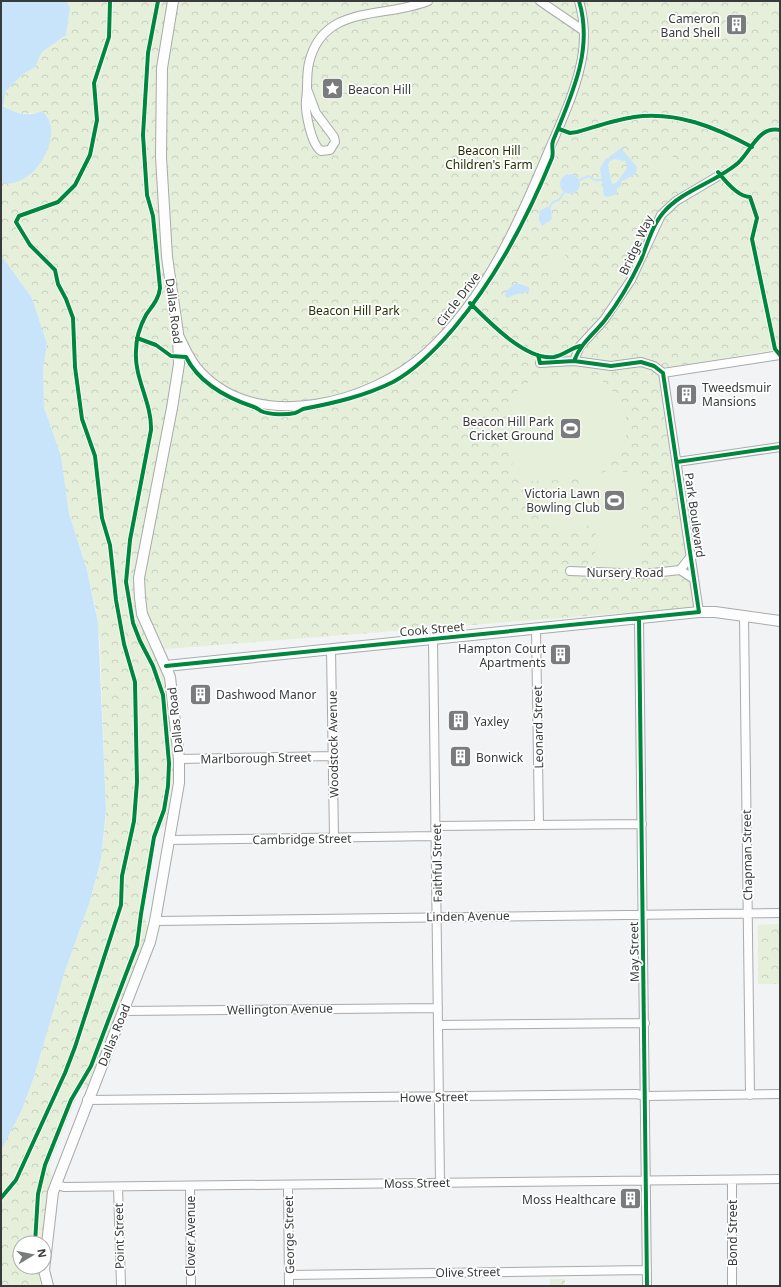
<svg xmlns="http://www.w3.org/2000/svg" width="781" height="1287" font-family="'Noto Sans',sans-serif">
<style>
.forest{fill:url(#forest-crowns)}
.garden{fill:#e6efda}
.water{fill:#c8e4fb;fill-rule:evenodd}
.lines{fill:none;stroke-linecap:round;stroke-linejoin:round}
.stream{stroke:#c8e4fb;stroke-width:2}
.minor-casing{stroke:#a9aaab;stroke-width:10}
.major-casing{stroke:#a9aaab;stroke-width:12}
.minor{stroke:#fdfdfe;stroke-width:8}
.major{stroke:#fdfdfe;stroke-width:10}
.cycleway-casing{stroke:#fff;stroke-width:6}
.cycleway{stroke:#00873e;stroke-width:4}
.labels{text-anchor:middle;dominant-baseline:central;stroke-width:3.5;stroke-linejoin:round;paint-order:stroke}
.poi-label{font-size:12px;fill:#393a3b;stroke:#fff;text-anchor:end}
.park-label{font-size:12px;fill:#243000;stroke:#fff}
.street-label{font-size:12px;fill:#393a3b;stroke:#fff}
</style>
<defs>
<pattern id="forest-crowns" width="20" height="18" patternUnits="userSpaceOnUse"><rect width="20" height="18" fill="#e6efda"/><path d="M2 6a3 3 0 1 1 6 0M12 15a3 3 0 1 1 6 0" fill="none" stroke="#c6cebc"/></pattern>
</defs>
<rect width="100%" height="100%" fill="#f1f3f5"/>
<path class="forest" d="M 66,1 L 780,1 L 780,349 L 662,368 L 658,377 L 694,606 L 675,609 L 153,650 L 164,674 L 166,684 L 174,772 L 166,825 L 158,831 L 144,916 L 148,929 L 141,951 L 87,1087 L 79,1091 L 49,1165 L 52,1177 L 49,1185 L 41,1243 L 20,1243 L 20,1267 L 39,1267 L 40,1286 L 1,1286 L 1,1150 L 21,1112 L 34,1077 L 64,974 L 90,901 L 101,860 L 106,816 L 100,643 L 95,605 L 87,570 L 69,514 L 61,456 L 44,408 L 43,369 L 47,344 L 32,298 L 1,255 L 1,183 L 17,182 C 38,161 58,148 47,115 L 34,113 L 17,114 L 3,105 L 6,91 L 23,74 L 35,67 L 42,52 L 66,35 L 70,8 Z
M 780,924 L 780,984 L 758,984 L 758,925 Z
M 550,1279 L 565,1279 L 565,1286 L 550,1286 Z"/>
<path class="garden" d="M656 164a10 10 0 1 1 20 0a10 10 0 1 1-20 0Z
M 560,248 L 571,264 L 557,272 L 544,273 L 540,267 L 542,261 L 545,258 Z
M 564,377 C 575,377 590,376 600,380 C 607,384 613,391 617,397 C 633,420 630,450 605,467 C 586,480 561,480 538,481 C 530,482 519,479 514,471 C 510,463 511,414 512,404 C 513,398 516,392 520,388 C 530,378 551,378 564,377 Z
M 609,470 L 642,474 L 640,568 L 595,567 L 596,522 L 589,522 L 589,478 Z
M 552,486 L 588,487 L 587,532 L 551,531 Z"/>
<path class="water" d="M 1,1 L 66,1 L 70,8 L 66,35 L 42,52 L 35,67 L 23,74 L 6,91 L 3,106 C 16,113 27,118 42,111 C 67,131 36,190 1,183 Z
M 621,148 L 637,167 L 636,174 L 622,181 L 620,187 L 617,188 L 617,194 L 608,197 L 604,196 L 600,168 L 605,160 ZM 614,159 L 625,161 L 628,167 L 616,183 L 612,184 L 608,166 L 609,162 Z
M560 184a10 10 0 1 1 20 0a10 10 0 1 1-20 0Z
M 547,207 L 551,209 L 552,219 L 542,226 L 539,220 L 539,211 Z
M 1,255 L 32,298 L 47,344 L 43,369 L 44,408 L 61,456 L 69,514 L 87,570 L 98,623 L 106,810 L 101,859 L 90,901 L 64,974 L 34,1077 L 21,1112 L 1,1150 Z
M 516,283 L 529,287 L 529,292 L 517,294 L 507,298 L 505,295 L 507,290 Z"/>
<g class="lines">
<path class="stream" d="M 579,180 L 589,176 L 594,180 L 602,180
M 549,208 L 553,202 L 559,200 L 564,192"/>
<defs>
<path id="minor" d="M 540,1 L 584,31
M 307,89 L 316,113 L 334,137 L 335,142 L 330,150 L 321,151 C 311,144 305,112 306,100 C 308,88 306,75 309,63 C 323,3 384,19 428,1
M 178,333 C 185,347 190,361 201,372 C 259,434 372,402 427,352 C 486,298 519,222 549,150 C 563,118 578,86 583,52 C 585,35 584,18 579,1
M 574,361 L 580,346 L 604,320 L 631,280 L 661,215 L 676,201 L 720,175
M 540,363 L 574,361 L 611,366 L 641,362 L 654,366 L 663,373
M 663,373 L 699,612
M 663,373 L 780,355
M 677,462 L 780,447
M 680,570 L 691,556
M 570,571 L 644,574 L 680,570 L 694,579
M 744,616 L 750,1095
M 639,618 L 647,1286
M 536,629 L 539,825
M 433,639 L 440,1183
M 331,649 L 334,838
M 179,759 L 333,756
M 436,826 L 642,824
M 169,840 L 436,836
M 155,921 L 780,913
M 123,1011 L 438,1008
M 438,1025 L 645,1023
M 87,1100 L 636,1094 L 646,1096 L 780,1094
M 732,1180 L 732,1286
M 55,1184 L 64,1187 L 780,1179
M 288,1185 L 289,1286
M 190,1186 L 191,1286
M 118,1187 L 121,1285
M 289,1275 L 647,1270"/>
<path id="major" d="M 166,666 L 699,612 L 715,612 L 780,621
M 48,1286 L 44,1270 L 53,1192 L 150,942 L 155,921 L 179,783 L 179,759 L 170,677 L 142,614 L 140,598 L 139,578 L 172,408 L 179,364 L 178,333 L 167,257 L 161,157 L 162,68 L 173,1"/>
</defs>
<use href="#minor" class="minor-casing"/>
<use href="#major" class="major-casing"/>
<use href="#minor" class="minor"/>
<use href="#major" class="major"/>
<defs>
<path id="cycleway" d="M 559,129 L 570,133 L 577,132 C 595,127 614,120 634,117 C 676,111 715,127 752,147
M 718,172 C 725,181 738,197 750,197 L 757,218 L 752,239 L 775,349 L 780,355
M 470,303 C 488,321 526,361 554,357 C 564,355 571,348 580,346
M 137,338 L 156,345 L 171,356 L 186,357 C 199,383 227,398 254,407 C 257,408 258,409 261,411 C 269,415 287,415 295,413 C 298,412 301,410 303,409 C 334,403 365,396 393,382 C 417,369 437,348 454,328 C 497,277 527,219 552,158 C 554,152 551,146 553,141 C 571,96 594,50 579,1
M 574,361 C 580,344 594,334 605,320 C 619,302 631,281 641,260 C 647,245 652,226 663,213 C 682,190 715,183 738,163 C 752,150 758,126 780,130
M 677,462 L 780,447
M 639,618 L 647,1286
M 166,666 L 699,612 L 663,373 L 654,366 L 641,362 L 611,366 L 574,361 L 540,363 L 538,355
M 1,1198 L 16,1180 L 65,1073 L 75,1047 L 121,905 L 122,876 L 134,821 L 137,782 L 135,682 L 124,644 L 116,600 L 110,545 L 102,518 L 95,456 L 82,419 L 75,367 L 73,318 L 66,299 L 58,284 L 55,270 L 30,245 L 16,222 L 19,216 L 58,202 L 75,185 L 90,155 L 97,120 L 94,83 L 109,37 L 110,1
M 35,1243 L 38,1194 L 45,1165 L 71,1100 L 91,1066 L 137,945 L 141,914 L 154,837 L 164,810 L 168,786 L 169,763 L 163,695 L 153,666 L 140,641 L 133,623 L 126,582 L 130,540 L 151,430 C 152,403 134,378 136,351 C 136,338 140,326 146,315 C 152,306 159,299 160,288 L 153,216 L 147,195 L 143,135 L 148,53 L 158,1"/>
</defs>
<use href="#cycleway" class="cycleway-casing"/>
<use href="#cycleway" class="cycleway"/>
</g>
<defs>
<symbol id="building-square" viewBox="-11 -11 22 22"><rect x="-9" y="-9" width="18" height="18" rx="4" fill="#797b7c" stroke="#fff"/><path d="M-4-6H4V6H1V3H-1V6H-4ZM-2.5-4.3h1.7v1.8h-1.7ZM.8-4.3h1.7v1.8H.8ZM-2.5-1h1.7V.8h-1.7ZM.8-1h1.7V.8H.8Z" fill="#fff"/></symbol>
<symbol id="sight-square" viewBox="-11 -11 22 22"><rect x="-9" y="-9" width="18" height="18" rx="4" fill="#797b7c" stroke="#fff"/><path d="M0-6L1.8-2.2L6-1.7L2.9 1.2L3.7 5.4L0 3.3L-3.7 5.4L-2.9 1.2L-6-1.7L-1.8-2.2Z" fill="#fff"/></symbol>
<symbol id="stadium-square" viewBox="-11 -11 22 22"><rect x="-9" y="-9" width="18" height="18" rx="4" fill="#797b7c" stroke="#fff"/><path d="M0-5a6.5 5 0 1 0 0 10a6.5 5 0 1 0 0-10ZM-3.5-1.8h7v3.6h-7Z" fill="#fff"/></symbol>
</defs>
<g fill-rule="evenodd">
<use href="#building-square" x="724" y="12" width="25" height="25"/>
<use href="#sight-square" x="320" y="76" width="25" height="25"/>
<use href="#building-square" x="674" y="382" width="25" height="25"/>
<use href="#stadium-square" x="558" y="416" width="25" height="25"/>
<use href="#stadium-square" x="602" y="488" width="25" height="25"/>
<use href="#building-square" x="548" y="642" width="25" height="25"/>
<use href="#building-square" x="188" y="682" width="25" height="25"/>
<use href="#building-square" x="446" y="708" width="25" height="25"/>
<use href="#building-square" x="448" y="744" width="25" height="25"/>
<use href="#building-square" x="618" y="1186" width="25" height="25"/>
</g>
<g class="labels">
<g class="poi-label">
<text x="720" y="18">Cameron<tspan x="720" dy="14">Band Shell</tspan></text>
<text x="348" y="89" text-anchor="start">Beacon Hill</text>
<text x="702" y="387" text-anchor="start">Tweedsmuir<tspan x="702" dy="14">Mansions</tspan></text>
<text x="554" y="421">Beacon Hill Park<tspan x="554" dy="14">Cricket Ground</tspan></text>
<text x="600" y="493">Victoria Lawn<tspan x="600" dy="14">Bowling Club</tspan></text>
<text x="546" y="648">Hampton Court<tspan x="546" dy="14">Apartments</tspan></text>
<text x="216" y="694" text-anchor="start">Dashwood Manor</text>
<text x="474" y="721" text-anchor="start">Yaxley</text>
<text x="476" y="757" text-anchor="start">Bonwick</text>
<text x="616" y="1199">Moss Healthcare</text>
</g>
<g class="park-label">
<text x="489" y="150">Beacon Hill<tspan x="489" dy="14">Children's Farm</tspan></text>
<text x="354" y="310">Beacon Hill Park</text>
</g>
<g class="street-label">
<text transform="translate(636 245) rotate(-65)">Bridge Way</text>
<text transform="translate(458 299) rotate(-53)">Circle Drive</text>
<text transform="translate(174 311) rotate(83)">Dallas Road</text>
<text transform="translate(695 515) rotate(82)">Park Boulevard</text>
<text x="625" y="572">Nursery Road</text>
<text transform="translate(432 629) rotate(-5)">Cook Street</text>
<text transform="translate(175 720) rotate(-96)">Dallas Road</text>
<text transform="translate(538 727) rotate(-91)">Leonard Street</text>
<text transform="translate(333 744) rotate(-91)">Woodstock Avenue</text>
<text transform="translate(256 758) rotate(-1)">Marlborough Street</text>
<text transform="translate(302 839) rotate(-1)">Cambridge Street</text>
<text transform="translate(747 855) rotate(-91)">Chapman Street</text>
<text transform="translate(437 863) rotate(-91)">Faithful Street</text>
<text transform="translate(468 916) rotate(-1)">Linden Avenue</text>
<text transform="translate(634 952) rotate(-91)">May Street</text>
<text transform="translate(280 1009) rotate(-1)">Wellington Avenue</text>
<text transform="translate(114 1035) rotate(-68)">Dallas Road</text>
<text transform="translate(434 1097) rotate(-1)">Howe Street</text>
<text transform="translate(417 1183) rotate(-1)">Moss Street</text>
<text transform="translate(732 1233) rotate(-90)">Bond Street</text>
<text transform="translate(289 1235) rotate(-91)">George Street</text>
<text transform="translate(119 1236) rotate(-91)">Point Street</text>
<text transform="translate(190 1236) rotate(-90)">Clover Avenue</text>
<text transform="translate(468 1272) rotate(-1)">Olive Street</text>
</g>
</g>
<rect width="781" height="1287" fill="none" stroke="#393a3b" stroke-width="4"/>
<g transform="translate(32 1255) rotate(80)"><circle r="19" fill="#ffffff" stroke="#b0b0b1"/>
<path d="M0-3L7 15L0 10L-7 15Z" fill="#797b7c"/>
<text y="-6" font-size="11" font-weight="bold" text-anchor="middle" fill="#393a3b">N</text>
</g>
</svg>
